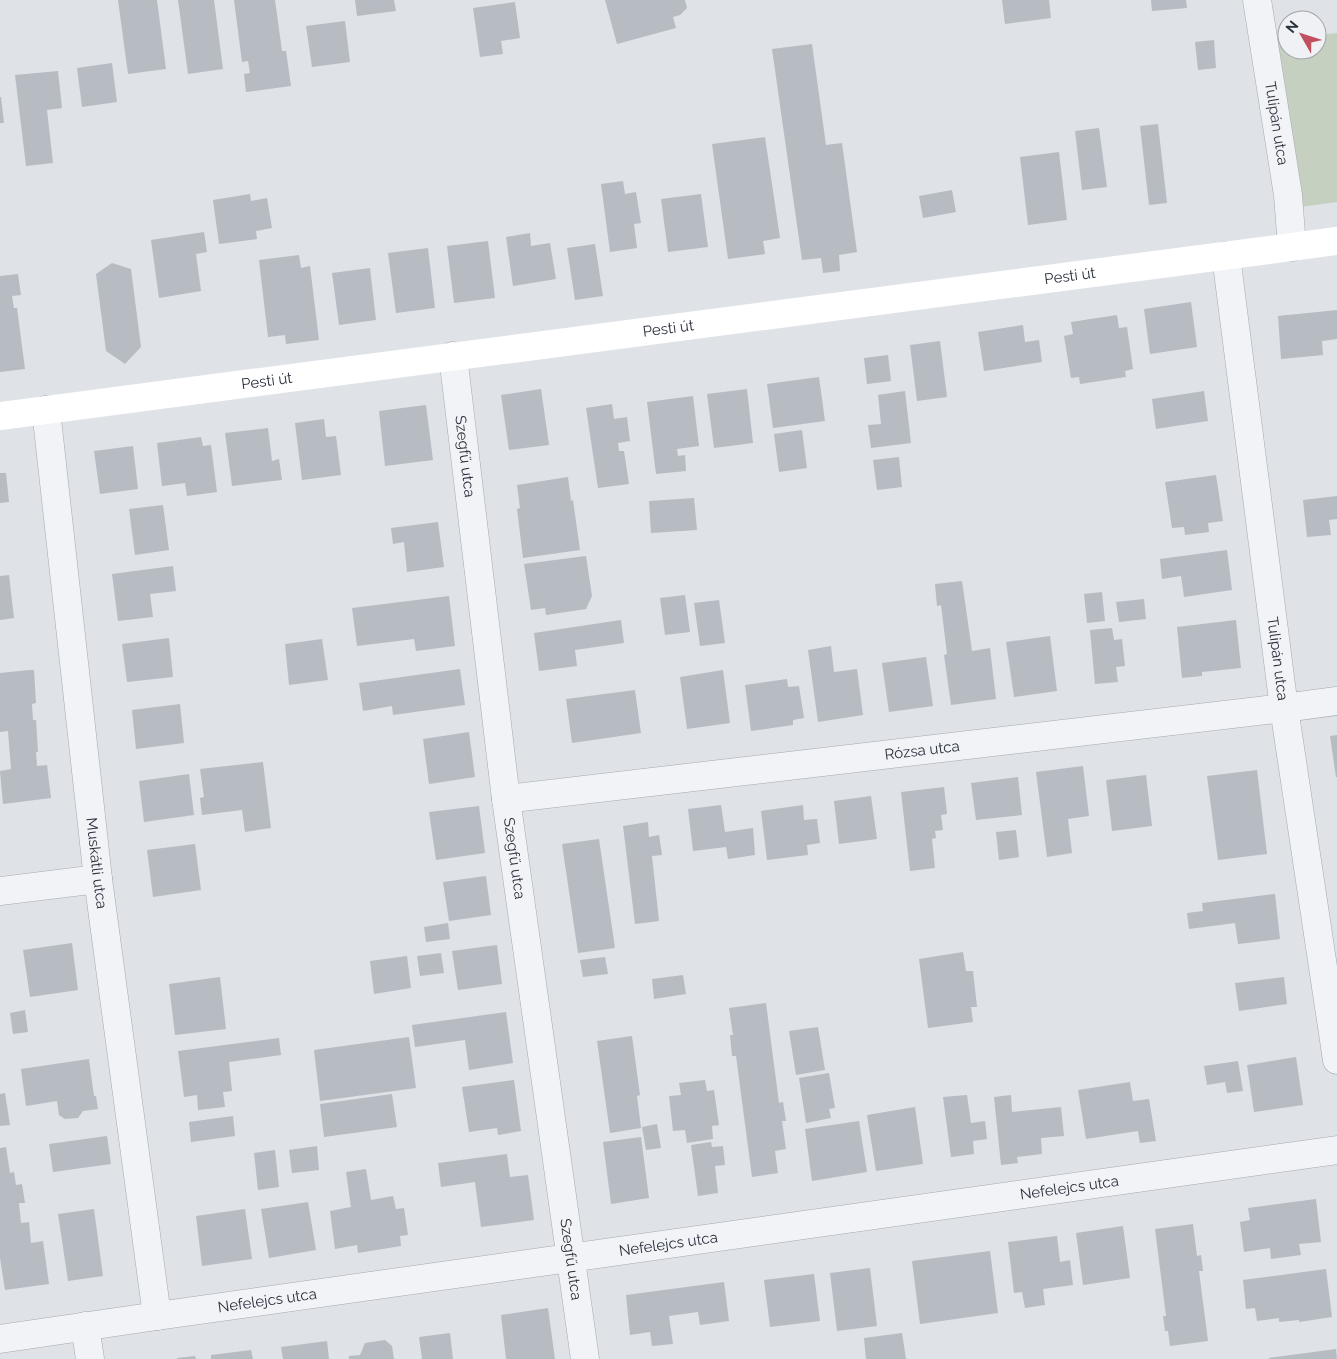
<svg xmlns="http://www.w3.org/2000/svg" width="1337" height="1359" font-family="Raleway,sans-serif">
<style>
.green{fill:#c5d0c1}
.building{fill:#b7bcc3}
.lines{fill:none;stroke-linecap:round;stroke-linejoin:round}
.street-casing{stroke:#a5a9b1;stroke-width:29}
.street{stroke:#f2f3f6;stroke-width:28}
.secondary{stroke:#fff;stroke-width:28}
.labels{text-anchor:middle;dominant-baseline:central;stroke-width:5;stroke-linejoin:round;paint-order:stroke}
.street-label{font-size:15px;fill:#2a303d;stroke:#eff1f5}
</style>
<rect width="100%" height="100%" fill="#dfe2e7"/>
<path class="green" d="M 1337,33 L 1337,202 L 1293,208 L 1277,40 L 1287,39 L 1287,50 L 1317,50 L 1317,35 Z"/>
<path class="building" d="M 118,0 L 157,0 L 166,69 L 128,74 Z
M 178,0 L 214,0 L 223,69 L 188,74 Z
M 234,0 L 275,0 L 282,51 L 286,51 L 291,86 L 246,92 L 244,74 L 250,73 L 248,61 L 242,62 Z
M 355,0 L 394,0 L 396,11 L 357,16 Z
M 605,0 L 685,0 L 687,8 L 680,15 L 673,17 L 676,28 L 617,44 Z
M 1002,0 L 1049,0 L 1051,18 L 1005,24 Z
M 1151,0 L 1186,0 L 1187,8 L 1152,11 Z
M 515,2 L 520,38 L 501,41 L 503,54 L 480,57 L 473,8 Z
M 345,21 L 350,62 L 312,67 L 306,26 Z
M 1214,40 L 1216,68 L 1198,70 L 1195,42 Z
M 812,44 L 826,145 L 842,143 L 857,252 L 839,255 L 840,271 L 823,273 L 821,258 L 802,260 L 772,49 Z
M 112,63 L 117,102 L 82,107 L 77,68 Z
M 58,71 L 62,108 L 47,110 L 53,163 L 26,166 L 15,75 Z
M 0,97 L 1,97 L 4,123 L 0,123 Z
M 1158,124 L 1167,203 L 1149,205 L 1140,126 Z
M 1099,128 L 1107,187 L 1082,190 L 1075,131 Z
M 765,137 L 780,238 L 763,241 L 765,254 L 728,259 L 712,144 Z
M 1059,152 L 1067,220 L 1028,225 L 1020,157 Z
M 623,181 L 625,194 L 636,192 L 641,223 L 634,224 L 637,248 L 610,252 L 601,184 Z
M 952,190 L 956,212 L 923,218 L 919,196 Z
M 250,194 L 251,201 L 267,198 L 272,228 L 256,231 L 257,239 L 219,244 L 213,200 Z
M 701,194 L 708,247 L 668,252 L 661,199 Z
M 204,232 L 207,252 L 196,254 L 201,291 L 159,298 L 151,240 Z
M 530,233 L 531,246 L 550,243 L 556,279 L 513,286 L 506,237 Z
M 488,241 L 495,298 L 454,303 L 447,246 Z
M 595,244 L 603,296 L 575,300 L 567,248 Z
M 428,248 L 435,308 L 396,313 L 388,253 Z
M 299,255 L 301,268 L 310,266 L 319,340 L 286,344 L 285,335 L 268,337 L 259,260 Z
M 112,263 L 131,269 L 141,347 L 125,364 L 106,351 L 96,274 Z
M 370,268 L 376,320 L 339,325 L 332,273 Z
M 18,274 L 21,295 L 12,296 L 14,308 L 17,308 L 25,369 L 0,372 L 0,276 Z
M 1191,302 L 1197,347 L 1150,354 L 1144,309 Z
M 1337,310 L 1337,339 L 1322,341 L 1323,355 L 1281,359 L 1278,316 Z
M 1117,315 L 1119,328 L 1127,327 L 1133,369 L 1125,371 L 1126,377 L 1080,384 L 1079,377 L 1071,378 L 1064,336 L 1073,334 L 1071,322 Z
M 1023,325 L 1025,342 L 1039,340 L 1042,362 L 984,371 L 978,332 Z
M 940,341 L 947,397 L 917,401 L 910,345 Z
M 888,355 L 891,381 L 867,384 L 864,358 Z
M 819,377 L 825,421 L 773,428 L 767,384 Z
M 541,389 L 549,445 L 509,450 L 501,395 Z
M 747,389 L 753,443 L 714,448 L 707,394 Z
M 905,391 L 911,443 L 871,448 L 868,425 L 881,424 L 878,395 Z
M 1204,391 L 1208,421 L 1156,429 L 1152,399 Z
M 693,396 L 699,446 L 677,449 L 678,456 L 685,455 L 686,471 L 656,474 L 647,402 Z
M 612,404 L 614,419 L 627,417 L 630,441 L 618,443 L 619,451 L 624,451 L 629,484 L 598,488 L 586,408 Z
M 426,405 L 433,460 L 385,466 L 379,411 Z
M 324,419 L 326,437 L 336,436 L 341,475 L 302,480 L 295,423 Z
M 268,428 L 272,461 L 279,459 L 282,480 L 232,486 L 225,433 Z
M 802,430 L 807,468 L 779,472 L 774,434 Z
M 201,437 L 203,446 L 211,445 L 217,492 L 187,496 L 185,483 L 162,486 L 157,443 Z
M 133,446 L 138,489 L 100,494 L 94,451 Z
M 899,457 L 902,487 L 877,490 L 873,460 Z
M 0,473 L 6,473 L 9,502 L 0,503 Z
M 1216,475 L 1223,521 L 1208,523 L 1209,532 L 1185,535 L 1184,527 L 1172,528 L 1165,482 Z
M 568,477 L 571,501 L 573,500 L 580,550 L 523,558 L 517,509 L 520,508 L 517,485 Z
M 1337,496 L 1337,519 L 1329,520 L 1331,535 L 1307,537 L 1303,500 Z
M 694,498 L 697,530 L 651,533 L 649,501 Z
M 163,505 L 169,550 L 135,555 L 129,509 Z
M 438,522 L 444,567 L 407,572 L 404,542 L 393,544 L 391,528 Z
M 1227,550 L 1232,590 L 1184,597 L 1181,576 L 1162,579 L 1160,559 Z
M 586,556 L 592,596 L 586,609 L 546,615 L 545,608 L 531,610 L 524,564 Z
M 173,566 L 176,591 L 150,594 L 153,617 L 118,621 L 112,574 Z
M 9,575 L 14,618 L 0,620 L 0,576 Z
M 962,581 L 972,651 L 990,648 L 996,699 L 951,705 L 944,655 L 947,654 L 941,605 L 937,606 L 935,584 Z
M 1102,592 L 1105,621 L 1087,623 L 1084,594 Z
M 685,595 L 690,632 L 665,635 L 660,598 Z
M 449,596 L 455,646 L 416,651 L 414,639 L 357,646 L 352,608 Z
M 1144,599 L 1146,619 L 1119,622 L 1116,602 Z
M 719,600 L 725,643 L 700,646 L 694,603 Z
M 621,620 L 624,643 L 575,650 L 577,666 L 539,671 L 534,633 Z
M 1236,620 L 1241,668 L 1202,672 L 1202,676 L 1182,678 L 1177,627 Z
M 1112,628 L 1114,640 L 1122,639 L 1125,666 L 1116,667 L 1118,682 L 1095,684 L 1090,630 Z
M 1050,636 L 1057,691 L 1014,697 L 1006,642 Z
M 169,638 L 173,677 L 127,682 L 122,644 Z
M 322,639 L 328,680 L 289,685 L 285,644 Z
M 831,646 L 834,672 L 857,669 L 863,715 L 818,722 L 808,650 Z
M 926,657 L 933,706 L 889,712 L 882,663 Z
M 460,669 L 465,705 L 393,715 L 392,706 L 363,711 L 359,683 Z
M 29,670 L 34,670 L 36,703 L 32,704 L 33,720 L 36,720 L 38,752 L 36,752 L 37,766 L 47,765 L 51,798 L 3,804 L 0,771 L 11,769 L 8,731 L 0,732 L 0,673 Z
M 723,670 L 730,723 L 687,729 L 680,677 Z
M 787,679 L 788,687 L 799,686 L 804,718 L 793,720 L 793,725 L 751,731 L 745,685 Z
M 635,690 L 641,733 L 572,743 L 566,699 Z
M 180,704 L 184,743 L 136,749 L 132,710 Z
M 469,732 L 475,777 L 429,784 L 423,739 Z
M 1337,735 L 1337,777 L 1336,777 L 1330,736 Z
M 263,762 L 271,828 L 245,832 L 242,810 L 202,815 L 200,798 L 204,797 L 200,769 Z
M 1083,766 L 1089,816 L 1068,819 L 1072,853 L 1047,857 L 1036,772 Z
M 1257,770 L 1267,854 L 1218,860 L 1207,776 Z
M 189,774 L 194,815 L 144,822 L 139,781 Z
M 1146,775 L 1152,826 L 1112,831 L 1106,780 Z
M 1018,777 L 1022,815 L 976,820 L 971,783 Z
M 944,787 L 947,814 L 941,815 L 943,830 L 935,831 L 936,838 L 932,839 L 935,868 L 910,871 L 901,792 Z
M 871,796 L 877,839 L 839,844 L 834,801 Z
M 721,805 L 725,832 L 753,828 L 755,855 L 728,859 L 726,847 L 693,851 L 688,809 Z
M 803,805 L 804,820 L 817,819 L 820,843 L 807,845 L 808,855 L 767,860 L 761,811 Z
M 479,806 L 485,853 L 436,860 L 429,812 Z
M 648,822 L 649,837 L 659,835 L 662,855 L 652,856 L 659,921 L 635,924 L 623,826 Z
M 1016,830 L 1019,857 L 999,860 L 996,832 Z
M 599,839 L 615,948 L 578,953 L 562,844 Z
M 195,844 L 201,890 L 153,897 L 147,850 Z
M 486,876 L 491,915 L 449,921 L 443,882 Z
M 1275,894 L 1280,939 L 1238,944 L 1235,923 L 1189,929 L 1187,913 L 1203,911 L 1202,903 Z
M 448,923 L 450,939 L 426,942 L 424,927 Z
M 72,943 L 78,990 L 30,997 L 23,950 Z
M 497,945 L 502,984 L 458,990 L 452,951 Z
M 963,952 L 966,971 L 973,971 L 977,1007 L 971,1007 L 973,1022 L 928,1028 L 919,959 Z
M 441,953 L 444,973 L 420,976 L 417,956 Z
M 407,956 L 411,988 L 374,994 L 370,961 Z
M 605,957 L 608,974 L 583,977 L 580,960 Z
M 683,975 L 686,994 L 654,999 L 652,979 Z
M 220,977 L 226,1029 L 175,1035 L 169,984 Z
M 1284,977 L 1287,1004 L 1239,1011 L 1235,983 Z
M 766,1003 L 779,1103 L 783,1102 L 786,1121 L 782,1121 L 786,1149 L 775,1151 L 778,1173 L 752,1177 L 736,1056 L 732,1056 L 730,1035 L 733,1035 L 729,1008 Z
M 25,1010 L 28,1032 L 13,1034 L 10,1013 Z
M 506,1012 L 513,1063 L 469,1070 L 465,1040 L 415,1047 L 412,1025 Z
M 818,1027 L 825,1070 L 796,1075 L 789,1031 Z
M 632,1036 L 640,1095 L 637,1096 L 641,1128 L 610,1133 L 597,1041 Z
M 409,1037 L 416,1088 L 320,1101 L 314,1050 Z
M 279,1038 L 281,1055 L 229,1062 L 232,1091 L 223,1092 L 225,1107 L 198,1110 L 197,1095 L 184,1097 L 178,1051 Z
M 1296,1057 L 1303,1105 L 1254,1112 L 1247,1065 Z
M 89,1059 L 94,1096 L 96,1096 L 98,1109 L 83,1111 L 78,1118 L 65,1119 L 59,1115 L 57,1101 L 26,1106 L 21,1069 Z
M 1238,1061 L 1243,1091 L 1227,1093 L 1225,1082 L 1207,1085 L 1204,1066 Z
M 829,1073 L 835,1108 L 829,1109 L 831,1118 L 806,1123 L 799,1078 Z
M 514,1080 L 521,1131 L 498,1135 L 497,1128 L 469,1132 L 462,1087 Z
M 705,1080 L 707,1091 L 714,1090 L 719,1125 L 712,1126 L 713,1139 L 687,1143 L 685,1130 L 673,1131 L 669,1096 L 681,1095 L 679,1083 Z
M 1130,1082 L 1133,1101 L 1149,1099 L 1156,1141 L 1140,1143 L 1138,1131 L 1086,1139 L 1078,1090 Z
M 5,1093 L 10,1125 L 0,1126 L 0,1094 Z
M 392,1094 L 397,1127 L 324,1137 L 320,1104 Z
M 967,1095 L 971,1123 L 985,1121 L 987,1139 L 973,1141 L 974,1154 L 951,1157 L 943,1097 Z
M 1011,1095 L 1012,1112 L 1061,1107 L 1064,1136 L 1041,1138 L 1042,1154 L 1017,1157 L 1018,1163 L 1001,1165 L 994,1097 Z
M 915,1107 L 923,1164 L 876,1171 L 867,1115 Z
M 233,1116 L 235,1136 L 191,1142 L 189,1122 Z
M 859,1121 L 867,1172 L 812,1181 L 805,1129 Z
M 657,1124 L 661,1148 L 646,1150 L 642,1127 Z
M 107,1136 L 111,1164 L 53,1172 L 49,1144 Z
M 641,1137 L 649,1198 L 611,1204 L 603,1142 Z
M 711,1142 L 712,1147 L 723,1146 L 725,1165 L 715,1166 L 718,1193 L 698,1196 L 691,1145 Z
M 317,1146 L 319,1170 L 292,1173 L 289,1150 Z
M 6,1147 L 10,1173 L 14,1172 L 16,1185 L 22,1184 L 25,1203 L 19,1203 L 21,1223 L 29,1222 L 31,1243 L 43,1241 L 49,1284 L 5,1290 L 0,1258 L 0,1148 Z
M 275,1150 L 279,1187 L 258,1190 L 254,1153 Z
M 507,1154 L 510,1177 L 528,1175 L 534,1220 L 481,1227 L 475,1182 L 441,1187 L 438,1163 Z
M 366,1169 L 371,1200 L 393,1196 L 396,1209 L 404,1208 L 408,1235 L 400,1236 L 401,1246 L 358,1253 L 357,1245 L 335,1249 L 330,1211 L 351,1207 L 346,1172 Z
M 1316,1199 L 1321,1242 L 1299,1244 L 1301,1255 L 1271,1259 L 1270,1248 L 1244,1252 L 1240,1222 L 1250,1220 L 1248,1208 Z
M 308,1202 L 316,1250 L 269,1258 L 261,1209 Z
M 94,1209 L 103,1276 L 68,1281 L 58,1214 Z
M 245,1209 L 252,1259 L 202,1266 L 196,1216 Z
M 1193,1224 L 1197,1256 L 1201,1255 L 1203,1271 L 1199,1271 L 1208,1341 L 1170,1346 L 1168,1331 L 1165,1331 L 1163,1316 L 1166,1316 L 1155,1229 Z
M 1123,1226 L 1130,1278 L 1083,1285 L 1076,1233 Z
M 1057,1236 L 1060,1262 L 1070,1260 L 1073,1285 L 1043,1289 L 1045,1305 L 1025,1308 L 1022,1292 L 1014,1293 L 1008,1242 Z
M 990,1251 L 998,1313 L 920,1324 L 912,1261 Z
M 870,1268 L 877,1326 L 837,1331 L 830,1273 Z
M 1326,1269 L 1332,1317 L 1299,1322 L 1299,1320 L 1279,1322 L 1279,1318 L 1257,1321 L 1255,1308 L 1246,1309 L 1243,1280 Z
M 814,1274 L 820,1321 L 770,1327 L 764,1280 Z
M 724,1282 L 729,1321 L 700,1325 L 698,1312 L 669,1316 L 673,1344 L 652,1346 L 650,1332 L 630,1335 L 626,1295 Z
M 548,1308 L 555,1359 L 506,1359 L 501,1315 Z
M 450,1333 L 453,1359 L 422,1359 L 419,1337 Z
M 902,1333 L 906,1359 L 866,1359 L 864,1338 Z
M 385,1340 L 392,1346 L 394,1359 L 349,1359 L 349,1356 L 360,1355 L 365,1343 Z
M 327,1341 L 329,1359 L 283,1359 L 281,1347 Z
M 1336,1349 L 1337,1359 L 1269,1359 L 1269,1358 Z
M 251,1350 L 253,1359 L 211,1359 L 211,1355 Z
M 195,1356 L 196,1359 L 177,1359 L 177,1358 Z"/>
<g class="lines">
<defs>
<g id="street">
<path id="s1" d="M 1257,0 L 1288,195 L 1292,247"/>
<path id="s2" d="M 1226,256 L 1284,708 L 1337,1060"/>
<path id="s3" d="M 453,356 L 506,799 L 585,1359"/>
<path id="s4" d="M 46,410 L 98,879 L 157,1316"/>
<path id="s5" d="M 506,799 L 1284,708 L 1337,701"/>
<path d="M 0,891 L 98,879"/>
<path d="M 85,1326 L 90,1359"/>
<path id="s6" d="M 0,1339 L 157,1316 L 1337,1150"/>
</g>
</defs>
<use href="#street" class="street-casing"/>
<use href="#street" class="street"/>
<path class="secondary" id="s7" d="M 0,416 L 1337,241"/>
</g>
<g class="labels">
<g class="street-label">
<text stroke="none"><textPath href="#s1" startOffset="125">Tulipán utca</textPath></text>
<text stroke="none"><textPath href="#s7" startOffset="1079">Pesti út</textPath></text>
<text stroke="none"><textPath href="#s7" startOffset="674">Pesti út</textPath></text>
<text stroke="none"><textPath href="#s7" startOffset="269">Pesti út</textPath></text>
<text stroke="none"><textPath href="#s3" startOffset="101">Szegfű utca</textPath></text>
<text stroke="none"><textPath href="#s2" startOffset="406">Tulipán utca</textPath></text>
<text stroke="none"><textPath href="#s5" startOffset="419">Rózsa utca</textPath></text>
<text stroke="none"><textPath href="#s3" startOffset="506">Szegfű utca</textPath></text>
<text stroke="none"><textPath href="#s4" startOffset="456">Muskátli utca</textPath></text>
<text stroke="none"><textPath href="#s6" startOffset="1080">Nefelejcs utca</textPath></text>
<text stroke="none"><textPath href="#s6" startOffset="675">Nefelejcs utca</textPath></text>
<text stroke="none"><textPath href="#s3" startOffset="911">Szegfű utca</textPath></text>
<text stroke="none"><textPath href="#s6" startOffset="270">Nefelejcs utca</textPath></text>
</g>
</g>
<g transform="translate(1302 35) rotate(309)"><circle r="24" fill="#eff1f5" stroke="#a0a4ab"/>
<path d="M0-4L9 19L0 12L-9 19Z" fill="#c24f5f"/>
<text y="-8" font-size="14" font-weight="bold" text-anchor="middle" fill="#2a303d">N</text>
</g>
</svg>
